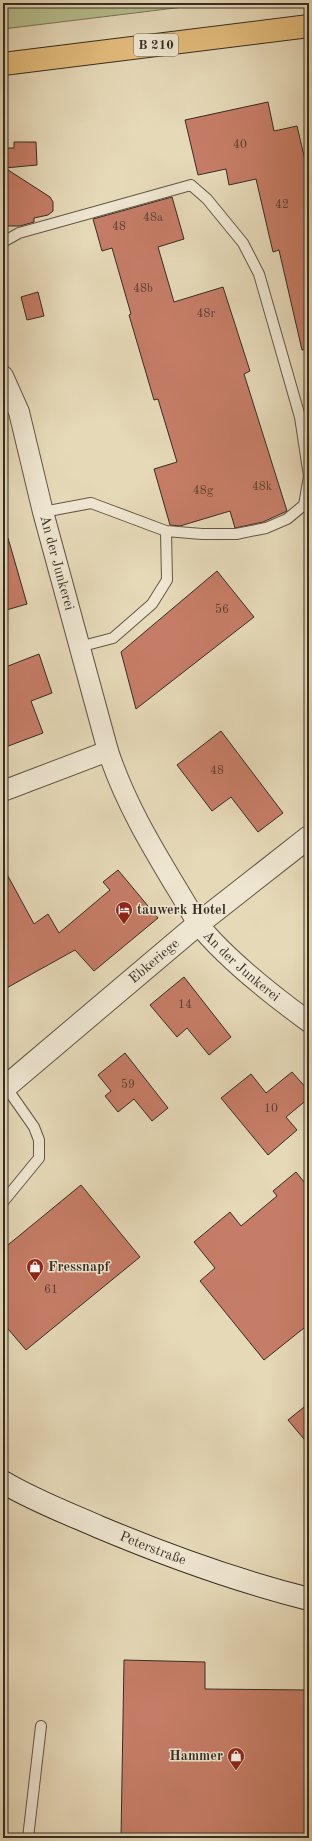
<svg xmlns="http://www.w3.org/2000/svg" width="312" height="1841" font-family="'Old Standard TT',serif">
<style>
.green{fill:#b6bf8e;stroke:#767658}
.building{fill:#c67d67;stroke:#352d23}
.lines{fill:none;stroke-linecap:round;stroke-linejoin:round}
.service-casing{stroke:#615848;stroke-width:12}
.minor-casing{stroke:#615848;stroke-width:22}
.tertiary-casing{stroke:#615848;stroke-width:24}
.secondary-casing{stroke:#352d23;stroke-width:24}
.primary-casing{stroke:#352d23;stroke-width:24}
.service{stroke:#efe6d1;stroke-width:10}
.minor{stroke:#efe6d1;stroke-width:20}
.tertiary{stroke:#efe6d1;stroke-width:22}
.secondary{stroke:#efe6d1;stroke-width:22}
.primary{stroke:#e3bc7c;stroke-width:22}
.labels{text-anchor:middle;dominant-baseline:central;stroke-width:3;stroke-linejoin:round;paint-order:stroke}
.number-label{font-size:12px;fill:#594134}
.shield{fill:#efe6d1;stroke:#6d6457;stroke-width:1}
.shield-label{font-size:13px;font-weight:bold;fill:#352d23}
.street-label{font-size:14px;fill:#352d23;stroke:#efe6d1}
.poi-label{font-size:14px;font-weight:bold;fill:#352d23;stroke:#efe6d1;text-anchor:start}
</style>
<rect width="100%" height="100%" fill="#e6d9b8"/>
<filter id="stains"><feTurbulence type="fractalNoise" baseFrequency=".005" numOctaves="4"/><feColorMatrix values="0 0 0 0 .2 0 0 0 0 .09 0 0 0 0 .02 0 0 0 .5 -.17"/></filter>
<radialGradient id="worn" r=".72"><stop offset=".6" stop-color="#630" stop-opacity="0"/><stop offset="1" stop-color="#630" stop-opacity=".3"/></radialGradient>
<path class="green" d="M 3,3 L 216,3 L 3,29 Z"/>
<path class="building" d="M 268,102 L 274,131 L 297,126 L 309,177 L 309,349 L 302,350 L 279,250 L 273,252 L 256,179 L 229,185 L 226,169 L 198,175 L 185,120 Z
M 14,142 L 36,142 L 37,165 L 5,168 L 50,197 L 53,202 L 53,211 L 48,215 L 34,218 L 34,222 L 20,226 L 3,226 L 3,148 L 14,148 Z
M 172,197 L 184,239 L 158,247 L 174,302 L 223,287 L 250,371 L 244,374 L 287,511 L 263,522 L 235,528 L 230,511 L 180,526 L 170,525 L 154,469 L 177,462 L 158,399 L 154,400 L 129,315 L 131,314 L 112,248 L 102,251 L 93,219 Z
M 38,292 L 44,316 L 27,320 L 21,297 Z
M 8,538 L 27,604 L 3,611 L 3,539 Z
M 217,571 L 254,617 L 136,709 L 121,652 Z
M 39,654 L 52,693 L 31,701 L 43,733 L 3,748 L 3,668 Z
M 221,731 L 283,813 L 258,832 L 231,797 L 212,811 L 177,765 Z
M 3,867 L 34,924 L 48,914 L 59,933 L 110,890 L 103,882 L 118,870 L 158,918 L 94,971 L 75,950 L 3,990 Z
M 184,977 L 231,1037 L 209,1055 L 187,1028 L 177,1037 L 150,1005 Z
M 125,1053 L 168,1108 L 152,1121 L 134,1099 L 118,1112 L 105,1096 L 111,1091 L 98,1075 Z
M 292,1072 L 309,1091 L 309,1098 L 286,1117 L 297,1130 L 268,1155 L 221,1098 L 251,1074 L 266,1093 Z
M 296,1172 L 309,1188 L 309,1324 L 264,1360 L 200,1281 L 215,1268 L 194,1242 L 230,1212 L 241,1226 L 277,1196 L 273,1191 Z
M 81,1185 L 140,1257 L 26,1350 L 3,1323 L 3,1249 Z
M 309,1403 L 309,1445 L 288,1420 Z
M 124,1660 L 205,1662 L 205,1689 L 309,1690 L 309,1838 L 280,1838 L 280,1836 L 199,1834 L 199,1838 L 121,1838 Z"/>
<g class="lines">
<defs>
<path id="service" d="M 3,242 L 19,233 L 191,185 L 207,199 L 243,243 L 259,274 L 300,417 L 309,476 L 304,505 L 287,519 L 266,528 L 236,534 L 202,534 L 166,531 L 91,503 L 43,512
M 79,647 L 113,638 L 152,604 L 167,580 L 166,531
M 3,1202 L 39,1158 L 39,1140 L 34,1127 L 6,1087
M 28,1838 L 41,1726"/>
<g id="minor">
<path id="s1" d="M 3,376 L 19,412 L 43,512 L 108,751 C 129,815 165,867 198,924 C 227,960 272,995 309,1022"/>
<path d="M 3,791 L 108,751"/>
</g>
<g id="tertiary">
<path id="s2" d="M 3,1089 L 198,924 L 309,837"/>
</g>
<g id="secondary">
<path id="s3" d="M 3,1482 C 33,1500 67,1513 99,1527 C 168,1556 237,1581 309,1599"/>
</g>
<path id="primary" d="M 3,64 L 309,26"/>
</defs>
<use href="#service" class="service-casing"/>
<use href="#minor" class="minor-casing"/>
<use href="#tertiary" class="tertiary-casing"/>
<use href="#secondary" class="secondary-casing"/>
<use href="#primary" class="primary-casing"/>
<use href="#service" class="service"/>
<use href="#minor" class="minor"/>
<use href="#tertiary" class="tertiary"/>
<use href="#secondary" class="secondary"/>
<use href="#primary" class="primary"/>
</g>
<defs>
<symbol id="hotel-pin" viewBox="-11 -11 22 30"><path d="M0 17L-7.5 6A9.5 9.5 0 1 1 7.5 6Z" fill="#8f2418" stroke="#efe6d1"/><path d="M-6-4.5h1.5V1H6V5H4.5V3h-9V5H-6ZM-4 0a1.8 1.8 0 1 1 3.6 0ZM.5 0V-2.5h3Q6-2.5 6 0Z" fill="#fff"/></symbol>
<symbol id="shop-pin" viewBox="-11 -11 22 30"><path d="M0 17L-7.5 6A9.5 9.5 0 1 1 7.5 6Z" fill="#8f2418" stroke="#efe6d1"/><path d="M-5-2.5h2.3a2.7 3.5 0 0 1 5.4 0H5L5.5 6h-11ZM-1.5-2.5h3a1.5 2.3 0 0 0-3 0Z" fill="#fff"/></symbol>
</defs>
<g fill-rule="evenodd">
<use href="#hotel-pin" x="114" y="900" width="20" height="27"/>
<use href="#shop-pin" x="25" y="1257" width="20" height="27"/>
<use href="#shop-pin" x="226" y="1746" width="20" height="27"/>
</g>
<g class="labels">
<g class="number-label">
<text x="240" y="145">40</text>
<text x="282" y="205">42</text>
<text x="153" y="218">48a</text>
<text x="119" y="227">48</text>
<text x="143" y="289">48b</text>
<text x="206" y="314">48r</text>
<text x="262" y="487">48k</text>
<text x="203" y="491">48g</text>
<text x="222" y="610">56</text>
<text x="217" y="771">48</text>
<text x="185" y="1005">14</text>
<text x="128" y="1085">59</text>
<text x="271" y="1109">10</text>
<text x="51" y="1290">61</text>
</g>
<rect class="shield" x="134" y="34" width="44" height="22" rx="3"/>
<g class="shield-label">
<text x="156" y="45">B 210</text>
</g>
<g class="street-label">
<text stroke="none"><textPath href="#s1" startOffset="195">An der Junkerei</textPath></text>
<text stroke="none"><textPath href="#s2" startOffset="198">Ebkeriege</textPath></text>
<text stroke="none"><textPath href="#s1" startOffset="646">An der Junkerei</textPath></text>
<text stroke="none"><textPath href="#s3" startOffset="164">Peterstraße</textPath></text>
</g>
<g class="poi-label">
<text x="137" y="910">tauwerk Hotel</text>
<text x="48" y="1267">Fressnapf</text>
<text x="223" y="1756" text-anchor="end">Hammer</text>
</g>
</g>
<rect width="312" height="1841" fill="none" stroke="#e6d9b8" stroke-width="16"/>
<rect x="4" y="4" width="304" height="1833" fill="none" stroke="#352d23" stroke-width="2"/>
<rect x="8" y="8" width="296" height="1825" fill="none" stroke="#352d23"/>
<rect width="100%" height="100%" filter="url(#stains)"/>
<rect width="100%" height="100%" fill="url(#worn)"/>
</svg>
